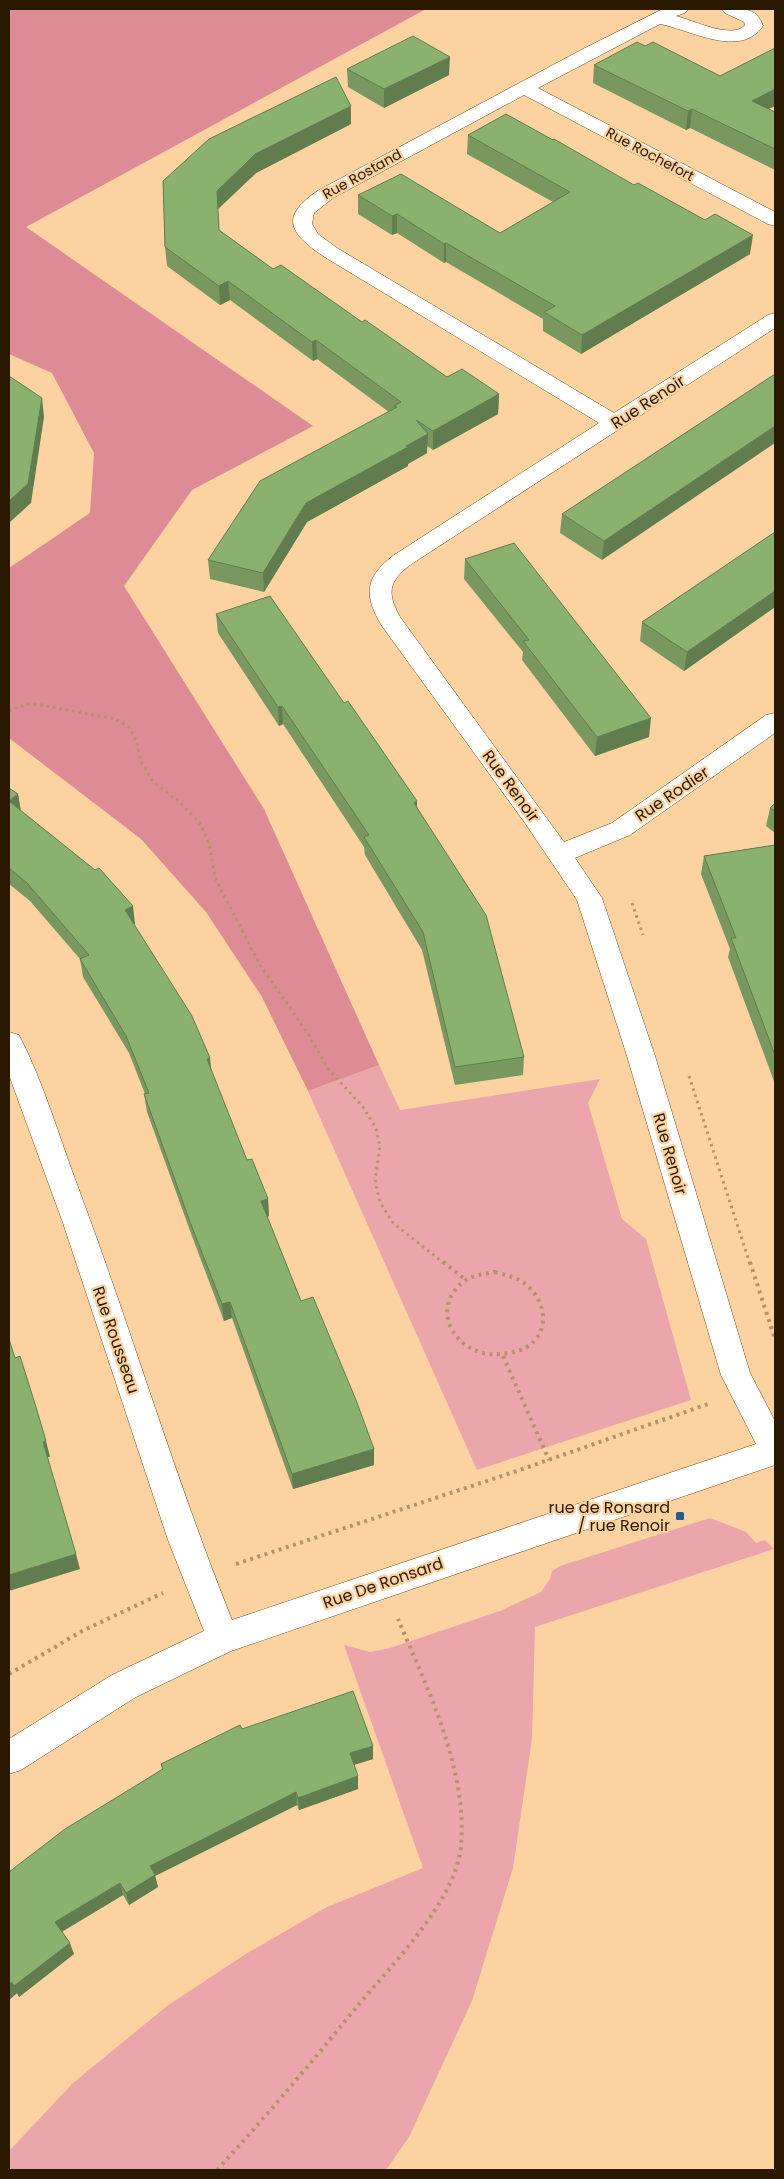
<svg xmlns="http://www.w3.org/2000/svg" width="784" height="2179" font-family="Poppins,sans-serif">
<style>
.green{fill:#eba6ac}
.forest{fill:#dd8b94}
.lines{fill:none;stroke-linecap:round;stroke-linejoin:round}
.minor-casing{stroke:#6e4c19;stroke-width:1}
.path-far1{stroke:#b49369;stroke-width:3;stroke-dasharray:2.5 4;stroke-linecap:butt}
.path{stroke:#b49369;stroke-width:4;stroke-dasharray:3 4.5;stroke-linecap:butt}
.minor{fill:#fff;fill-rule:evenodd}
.wall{fill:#78985f}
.shaded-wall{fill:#617c4e}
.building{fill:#8bb16f;stroke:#617c4e}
.poi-dot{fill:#255992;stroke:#fcd3a0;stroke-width:2}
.labels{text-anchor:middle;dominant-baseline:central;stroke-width:4.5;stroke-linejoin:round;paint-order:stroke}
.far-street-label{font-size:14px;fill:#2a1800;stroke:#fcd3a0}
.street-label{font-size:16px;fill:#2a1800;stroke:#fcd3a0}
.poi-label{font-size:16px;fill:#2a1800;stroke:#fcd3a0;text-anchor:end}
</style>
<rect width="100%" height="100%" fill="#fcd3a0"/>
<path class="green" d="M 379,1065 L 400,1110 L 600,1079 L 588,1103 L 622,1219 L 646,1239 L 691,1400 L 477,1470 L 308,1091 Z
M 710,1518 L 746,1532 L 756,1543 L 765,1540 L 774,1549 L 535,1627 L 532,1739 L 513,1868 L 472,2001 L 409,2137 L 386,2170 L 9,2170 L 9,2151 L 73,2083 L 167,2006 L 244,1955 L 327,1907 L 423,1868 L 344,1645 L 370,1652 L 390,1648 L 500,1611 L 541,1592 L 550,1579 L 552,1571 L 560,1566 Z"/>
<path class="forest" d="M 9,9 L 426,9 L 26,227 L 313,426 L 192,490 L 124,586 L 264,809 L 379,1065 L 308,1091 L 262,997 L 206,912 L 141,839 L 9,738 L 9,568 L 90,513 L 94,453 L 52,373 L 9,354 Z"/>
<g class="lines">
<defs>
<path id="minor" d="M 663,9 L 688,9 L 685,13 L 676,16 C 693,20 732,40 745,25 L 744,22 L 725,13 L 722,9 C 740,9 757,6 763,26 C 740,59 691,30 660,24 L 538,88 L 775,212 L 775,226 L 768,224 L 524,95 L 333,198 L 314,213 L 312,224 L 318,234 L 337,248 L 614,413 L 768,315 L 775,313 L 775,328 L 410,565 C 388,582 387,593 400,617 L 564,842 L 612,823 L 766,715 L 775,713 L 775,733 L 630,835 L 575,858 L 602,898 L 655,1056 L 750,1373 L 775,1421 L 775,1465 L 231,1651 L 136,1697 L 21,1770 L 9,1774 L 9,1739 L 112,1675 L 204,1631 L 168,1540 L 63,1223 L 9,1075 L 9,1032 L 19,1035 C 44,1083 59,1137 78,1187 C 132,1331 175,1478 232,1620 L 756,1444 L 721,1375 L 627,1056 L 577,900 L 525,823 L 382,626 C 363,595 365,577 394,555 L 599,423 L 323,256 C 288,232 280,216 319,190 L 583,49 Z"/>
</defs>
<use href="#minor" class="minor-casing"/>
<path class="path-far1" d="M 9,711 L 26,704 L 41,705 L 115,719 L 129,727 L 136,740 L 141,762 L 153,782 L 178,801 L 199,822 L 208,840 L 216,880 L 260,965 L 306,1031 L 329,1070 L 363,1107 L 376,1128 L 380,1147 L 375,1180 L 380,1202 L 393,1223 L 445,1264
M 632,903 L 643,935
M 689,1076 L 750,1264"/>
<path class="path" d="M 443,1262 L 466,1280
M 750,1262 L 775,1339
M 495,1272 C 502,1274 510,1276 517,1279 C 542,1291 554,1325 530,1345 C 522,1351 511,1353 501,1354 C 456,1359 426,1307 466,1280 C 474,1275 485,1274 495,1272 Z
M 503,1356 L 549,1460
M 236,1564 L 514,1472 L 708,1404
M 9,1674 L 84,1630 L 163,1593
M 217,2170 C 265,2118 310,2064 355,2009 C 390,1967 455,1902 461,1847 C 468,1770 427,1688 398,1619"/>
<use href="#minor" class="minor"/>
</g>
<path class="wall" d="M 594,65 L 769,109 L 775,112 L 775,170 L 690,128 L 686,130 L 593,83 Z
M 347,69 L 449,75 L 384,108 L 348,87 Z
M 351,124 L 256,173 L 218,209 L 219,230 L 273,269 L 362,322 L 447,377 L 499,394 L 498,414 L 433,450 L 427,446 L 427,453 L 408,464 L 408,466 L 307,522 L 264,592 L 210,579 L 208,560 L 389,412 L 317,359 L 313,361 L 230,300 L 220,305 L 167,266 L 165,247 L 163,181 Z
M 468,135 L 750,254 L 581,354 L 543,331 L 543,319 L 446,262 L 444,263 L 397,233 L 392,235 L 358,214 L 358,195 L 500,233 L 553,202 L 467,154 Z
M 775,374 L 602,560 L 560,533 L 562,514 Z
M 775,532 L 775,607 L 684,671 L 640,641 L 642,622 Z
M 465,559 L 649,737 L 595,756 L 522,660 L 523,652 L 464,579 Z
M 216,614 L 417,808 L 524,1057 L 523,1075 L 455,1085 L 422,950 L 365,855 L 364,847 L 283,724 L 279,726 L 218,633 Z
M 9,788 L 18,794 L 21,811 L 135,924 L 134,925 L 211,1070 L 247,1160 L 268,1199 L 269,1216 L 267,1217 L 301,1301 L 374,1465 L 293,1489 L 232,1318 L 224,1321 L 193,1239 L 147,1112 L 144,1094 L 145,1094 L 129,1053 L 83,977 L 80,959 L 30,901 L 9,884 Z
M 775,803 L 775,833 L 766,826 L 770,808 Z
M 775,845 L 775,1084 L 728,957 L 730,949 L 701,874 L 704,856 Z
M 242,1729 L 373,1759 L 354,1765 L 358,1789 L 299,1810 L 297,1805 L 155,1876 L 158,1887 L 129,1905 L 123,1895 L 62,1932 L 74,1954 L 19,1997 L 17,1993 L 9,2000 L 9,1872 L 162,1769 L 161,1764 Z"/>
<path class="shaded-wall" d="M 450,57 L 449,75 L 384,108 L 384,89 Z
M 775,89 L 775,106 L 749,119 L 752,101 Z
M 351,106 L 351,124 L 256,173 L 218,209 L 217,191 L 255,154 Z
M 692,109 L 690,128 L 686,130 L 688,111 Z
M 397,214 L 397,233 L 392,235 L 392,216 Z
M 753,235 L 750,254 L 581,354 L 582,335 Z
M 446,243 L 446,262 L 444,263 L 444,244 Z
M 228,281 L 230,300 L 220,305 L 219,286 Z
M 316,340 L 317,359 L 313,361 L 312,342 Z
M 499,394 L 498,414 L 433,450 L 433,431 Z
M 42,398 L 44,417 L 31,503 L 9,523 L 9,501 Z
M 775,426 L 775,443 L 602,560 L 604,541 Z
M 428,434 L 427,453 L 408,464 L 408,466 L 307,522 L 264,592 L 263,573 L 306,503 Z
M 775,591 L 775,607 L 684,671 L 687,652 Z
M 282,706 L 283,724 L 279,726 L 278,707 Z
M 651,718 L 649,737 L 595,756 L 597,737 Z
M 18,794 L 21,813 L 9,801 Z
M 417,801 L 417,820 L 414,803 Z
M 133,906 L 135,924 L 127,929 L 125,910 Z
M 210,1058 L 212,1076 L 207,1059 Z
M 268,1199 L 269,1216 L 263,1218 L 261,1201 Z
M 230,1302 L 232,1318 L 224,1321 L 222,1304 Z
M 46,1441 L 50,1457 L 47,1457 L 43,1442 Z
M 374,1449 L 374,1465 L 293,1489 L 292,1474 Z
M 76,1554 L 80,1569 L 9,1591 L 9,1575 Z
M 373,1746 L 373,1759 L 350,1766 L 350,1753 Z
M 358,1776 L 358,1789 L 299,1810 L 298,1798 Z
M 296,1792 L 297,1805 L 155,1876 L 158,1887 L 129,1905 L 126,1893 L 150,1866 Z
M 120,1883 L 123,1895 L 59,1933 L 55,1922 Z
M 70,1943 L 74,1954 L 19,1997 L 14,1986 Z
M 12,1982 L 17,1993 L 9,2000 L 9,1985 Z"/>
<path class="building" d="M 413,36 L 450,57 L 384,89 L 347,69 Z
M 637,42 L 645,46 L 653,42 L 720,76 L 775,48 L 775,89 L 752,101 L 775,112 L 775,149 L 692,109 L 688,111 L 594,65 Z
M 336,77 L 351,106 L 255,154 L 241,168 L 217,191 L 219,230 L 273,269 L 281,265 L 362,322 L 365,320 L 447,377 L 462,369 L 499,394 L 433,431 L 416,420 L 428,434 L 406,446 L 408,447 L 306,503 L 263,573 L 208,560 L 260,481 L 397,407 L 394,406 L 401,402 L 316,340 L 312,342 L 228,281 L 219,286 L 165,247 L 163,181 L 209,139 Z
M 506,114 L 553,140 L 554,139 L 634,185 L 638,183 L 705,220 L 715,214 L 753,235 L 582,335 L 544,312 L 555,306 L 446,243 L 444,244 L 397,214 L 392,216 L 358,195 L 401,174 L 500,233 L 570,192 L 468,135 Z
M 775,374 L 775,426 L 604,541 L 562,514 Z
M 9,376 L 42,398 L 28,484 L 9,501 Z
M 775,532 L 775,591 L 687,652 L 642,622 Z
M 514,543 L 651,718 L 597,737 L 523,641 L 529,640 L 465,559 Z
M 270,596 L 344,703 L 348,701 L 417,801 L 414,803 L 486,915 L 524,1057 L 455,1067 L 423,932 L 364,837 L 369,835 L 282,706 L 278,707 L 216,614 Z
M 9,788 L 18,794 L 9,801 Z
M 9,801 L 95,870 L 99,868 L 133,906 L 125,910 L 192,1016 L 210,1058 L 207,1059 L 247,1160 L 252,1159 L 268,1199 L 261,1201 L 301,1301 L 313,1297 L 356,1400 L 374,1449 L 292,1474 L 230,1302 L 222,1304 L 190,1222 L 144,1094 L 149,1093 L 126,1036 L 80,959 L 89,955 L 27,883 L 9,868 Z
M 775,803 L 775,811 L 770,808 Z
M 775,845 L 775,1055 L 731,938 L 736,938 L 704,856 Z
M 9,1339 L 15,1358 L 20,1356 L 36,1407 L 46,1441 L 43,1442 L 76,1554 L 9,1575 Z
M 353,1691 L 373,1746 L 350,1753 L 358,1776 L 298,1798 L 296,1792 L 150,1866 L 155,1875 L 126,1893 L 120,1883 L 55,1922 L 70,1943 L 14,1986 L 12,1982 L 9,1985 L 9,1872 L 65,1829 L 163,1769 L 161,1764 L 240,1725 L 242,1729 Z"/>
<rect class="poi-dot" x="675" y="1511" width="10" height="10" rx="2.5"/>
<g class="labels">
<g class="far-street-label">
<text transform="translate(650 154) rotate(28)">Rue Rochefort</text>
<text transform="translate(362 174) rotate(-29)">Rue Rostand</text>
</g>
<g class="street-label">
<text transform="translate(648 402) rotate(-33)">Rue Renoir</text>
<text transform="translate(511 786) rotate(54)">Rue Renoir</text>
<text transform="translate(672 794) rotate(-34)">Rue Rodier</text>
<text transform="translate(670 1154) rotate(74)">Rue Renoir</text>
<text transform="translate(116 1340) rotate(71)">Rue Rousseau</text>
<text transform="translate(383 1583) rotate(-19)">Rue De Ronsard</text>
</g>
<g class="poi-label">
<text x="670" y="1507">rue de Ronsard<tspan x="670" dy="18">/ rue Renoir</tspan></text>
</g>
</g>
<rect width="784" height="2179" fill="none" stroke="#2a1800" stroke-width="20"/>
</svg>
